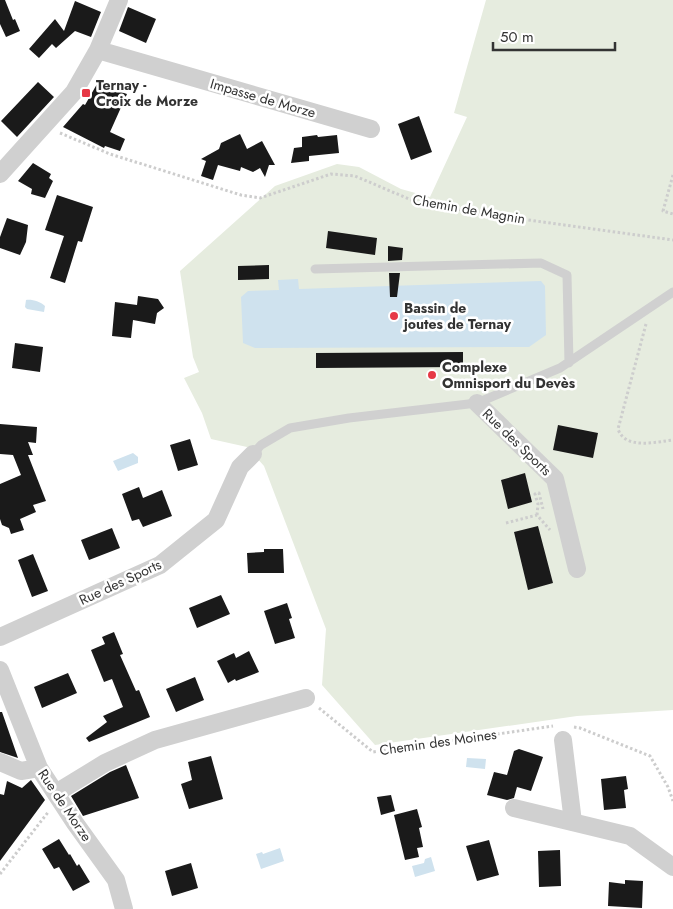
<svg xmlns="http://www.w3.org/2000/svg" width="673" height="909" font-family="Jost,sans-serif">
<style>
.green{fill:#e6ecdf}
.water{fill:#cfe2ee}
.building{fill:#1a1a1a}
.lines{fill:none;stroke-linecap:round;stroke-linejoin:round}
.path{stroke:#cdcdcd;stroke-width:3;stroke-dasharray:2.5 2.5;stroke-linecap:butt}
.lane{stroke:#d0d0d0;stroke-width:9}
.street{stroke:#d0d0d0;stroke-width:18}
.poi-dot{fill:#e63946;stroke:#fff;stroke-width:2}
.labels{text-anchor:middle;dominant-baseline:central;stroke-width:5;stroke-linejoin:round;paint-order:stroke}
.poi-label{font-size:14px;font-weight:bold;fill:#333;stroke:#fff;text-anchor:start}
.street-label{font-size:14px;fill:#333;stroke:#fff}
</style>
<rect width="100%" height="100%" fill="#fff"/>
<path class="green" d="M 486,0 L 673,0 L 673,710 L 577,716 L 375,745 L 322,685 L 326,629 L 264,466 L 247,447 L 211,439 L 202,413 L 184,378 L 199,372 L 193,357 L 180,271 L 275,186 L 337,164 L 359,167 L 401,189 L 430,197 L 467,117 L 454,113 Z"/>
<path class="water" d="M 298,279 L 299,289 L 541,281 L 545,286 L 546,335 L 529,347 L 255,348 L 243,343 L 241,297 L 248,291 L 279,290 L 278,280 Z
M 26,300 C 32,299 41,302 45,306 L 44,312 L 27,309 L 25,307 Z
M 133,453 L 138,457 L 138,463 L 118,471 L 113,461 Z
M 467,758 L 486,759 L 485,769 L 466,767 Z
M 280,848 L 284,861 L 261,869 L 256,854 L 262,852 L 263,854 Z
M 431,857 L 435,871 L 415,877 L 412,866 L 424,863 L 425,859 Z"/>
<path class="building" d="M 0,0 L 5,0 L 13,20 L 15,19 L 20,31 L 6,37 L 0,24 Z
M 75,1 L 101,12 L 91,37 L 75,31 L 56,48 L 52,44 L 39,58 L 29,49 L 55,19 L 64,31 Z
M 128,7 L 156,19 L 146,43 L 119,31 Z
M 38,82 L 54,97 L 17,137 L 1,121 Z
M 97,84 L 127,94 L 110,132 L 125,139 L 120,151 L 105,146 L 104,148 L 63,127 L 83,104 L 85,105 Z
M 419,116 L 432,152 L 411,160 L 398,124 Z
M 240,134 L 247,149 L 262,141 L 275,165 L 269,165 L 265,177 L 260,168 L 253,172 L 241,167 L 240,171 L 218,165 L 213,180 L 201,176 L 206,161 L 201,159 L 219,149 L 221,143 Z
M 317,135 L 318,137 L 337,135 L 339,153 L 309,156 L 309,161 L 291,163 L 294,148 L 302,147 L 302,137 Z
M 33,163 L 51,174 L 49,178 L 53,181 L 45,198 L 31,194 L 32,189 L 18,181 Z
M 57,195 L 93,207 L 82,242 L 78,241 L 65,283 L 50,278 L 64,236 L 45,230 Z
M 7,218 L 28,225 L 26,242 L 20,255 L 0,248 L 0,237 Z
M 328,231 L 377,238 L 375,255 L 326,248 Z
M 388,246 L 403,248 L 402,260 L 388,261 Z
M 269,265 L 269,279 L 238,280 L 238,266 Z
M 389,273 L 400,273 L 397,297 L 390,297 Z
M 138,296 L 158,299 L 164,308 L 157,313 L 155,324 L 133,320 L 131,338 L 112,336 L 115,302 L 137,305 Z
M 15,343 L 43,347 L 40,372 L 12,368 Z
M 463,352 L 463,367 L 316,368 L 316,353 Z
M 0,424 L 37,427 L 36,443 L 28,442 L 33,455 L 28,455 L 46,501 L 33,505 L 36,512 L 20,519 L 24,530 L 11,534 L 9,528 L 2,525 L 0,519 L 0,484 L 21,475 L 13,455 L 0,454 Z
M 558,425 L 598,433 L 593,458 L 553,450 Z
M 190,439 L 198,465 L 178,471 L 170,445 Z
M 525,473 L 532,502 L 508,509 L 501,480 Z
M 139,487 L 143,498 L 162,490 L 172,516 L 143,527 L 139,519 L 132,521 L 122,494 Z
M 538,526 L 553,583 L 528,590 L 514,532 Z
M 112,528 L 120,548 L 89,560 L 81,540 Z
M 264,549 L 283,549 L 284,573 L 248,573 L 247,553 L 264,552 Z
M 33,554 L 48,591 L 32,597 L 18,560 Z
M 221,595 L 230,614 L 197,628 L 189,608 Z
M 287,603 L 292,618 L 289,619 L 295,638 L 275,644 L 264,611 Z
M 114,632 L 123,654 L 120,655 L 136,691 L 139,690 L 150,717 L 89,742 L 86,738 L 107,722 L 103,716 L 123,707 L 112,679 L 104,682 L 91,650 L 105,644 L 102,637 Z
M 249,651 L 259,672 L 236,681 L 235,679 L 228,683 L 217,661 L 234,653 L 236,658 Z
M 68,673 L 77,693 L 42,708 L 34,687 Z
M 195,677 L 204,700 L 176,712 L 166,689 Z
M 0,712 L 2,712 L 18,758 L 0,752 Z
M 519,749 L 543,757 L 531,791 L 517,787 L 514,798 L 507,800 L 487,795 L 494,772 L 507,775 L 514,751 Z
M 211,756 L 223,799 L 189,809 L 181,784 L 192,780 L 188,762 Z
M 126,765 L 139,798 L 83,816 L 71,796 L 110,772 Z
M 626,776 L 628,789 L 624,790 L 626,808 L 604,810 L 601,779 Z
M 31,780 L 45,800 L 0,861 L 0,794 L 4,795 L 7,781 L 22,788 Z
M 391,795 L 395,811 L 381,815 L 377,797 Z
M 417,809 L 422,827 L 419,828 L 423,847 L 417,848 L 419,857 L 405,860 L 394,815 Z
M 59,839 L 69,855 L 70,854 L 77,866 L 79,864 L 90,882 L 73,891 L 59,867 L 54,869 L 42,849 Z
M 489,840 L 499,875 L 477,881 L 466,846 Z
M 560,850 L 561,886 L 539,887 L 538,851 Z
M 191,863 L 198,888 L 172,896 L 165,871 Z
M 625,880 L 643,881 L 642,908 L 608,906 L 609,882 L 625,884 Z"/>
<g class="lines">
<path class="path" d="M 60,133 L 110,154 L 241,195 L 260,198 L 331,174 L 355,176 L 416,202 L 485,214 L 673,240
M 673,175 L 663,211 L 673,214
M 646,324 L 618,429 C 625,450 656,442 673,440
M 537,515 L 538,504 L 535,494 L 539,493 L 543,509
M 506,523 L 537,515 L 550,530
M 319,708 L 373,752 L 553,726
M 574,727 L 580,728 L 650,756 L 668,787 L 673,801
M 0,874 L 49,811"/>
<path class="lane" d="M 315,269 L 541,263 L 567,275 L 569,363
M 253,454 L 261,445 L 290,428 L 349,418 L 477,403 L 560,368 L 673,292"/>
<path class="street" d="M 98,50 L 371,129
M 0,174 L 74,92 L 98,50 L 119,0
M 477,403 L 555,479 L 577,569
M 0,637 L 160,565 L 216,520 L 240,467 L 253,454
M 0,670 L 39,768 L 75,823 L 116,880 L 124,909
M 563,740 L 573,822
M 0,762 L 21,771 L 39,768
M 56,793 L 105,763 L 155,740 L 306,698
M 514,808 L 630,836 L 673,867"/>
</g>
<g class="poi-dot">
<rect x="81" y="88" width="10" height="10" rx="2.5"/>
<circle cx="394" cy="316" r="5"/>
<circle cx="432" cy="375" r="5"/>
</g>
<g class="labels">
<g class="poi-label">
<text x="96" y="85">Ternay -<tspan x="96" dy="16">Croix de Morze</tspan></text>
<text x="404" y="308">Bassin de<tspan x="404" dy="16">joutes de Ternay</tspan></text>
<text x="442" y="367">Complexe<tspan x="442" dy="16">Omnisport du Devès</tspan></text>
</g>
<g class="street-label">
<text transform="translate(263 98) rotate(16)">Impasse de Morze</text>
<text transform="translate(469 209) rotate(10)">Chemin de Magnin</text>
<text transform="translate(517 442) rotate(44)">Rue des Sports</text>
<text transform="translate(120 582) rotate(-25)">Rue des Sports</text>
<text transform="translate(438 742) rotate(-8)">Chemin des Moines</text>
<text transform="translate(65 805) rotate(56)">Rue de Morze</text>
</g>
</g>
<path d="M493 42v8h122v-8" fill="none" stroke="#333333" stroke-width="2.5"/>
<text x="500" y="42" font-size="15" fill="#333333" stroke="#ffffff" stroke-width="4" paint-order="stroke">50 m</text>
</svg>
